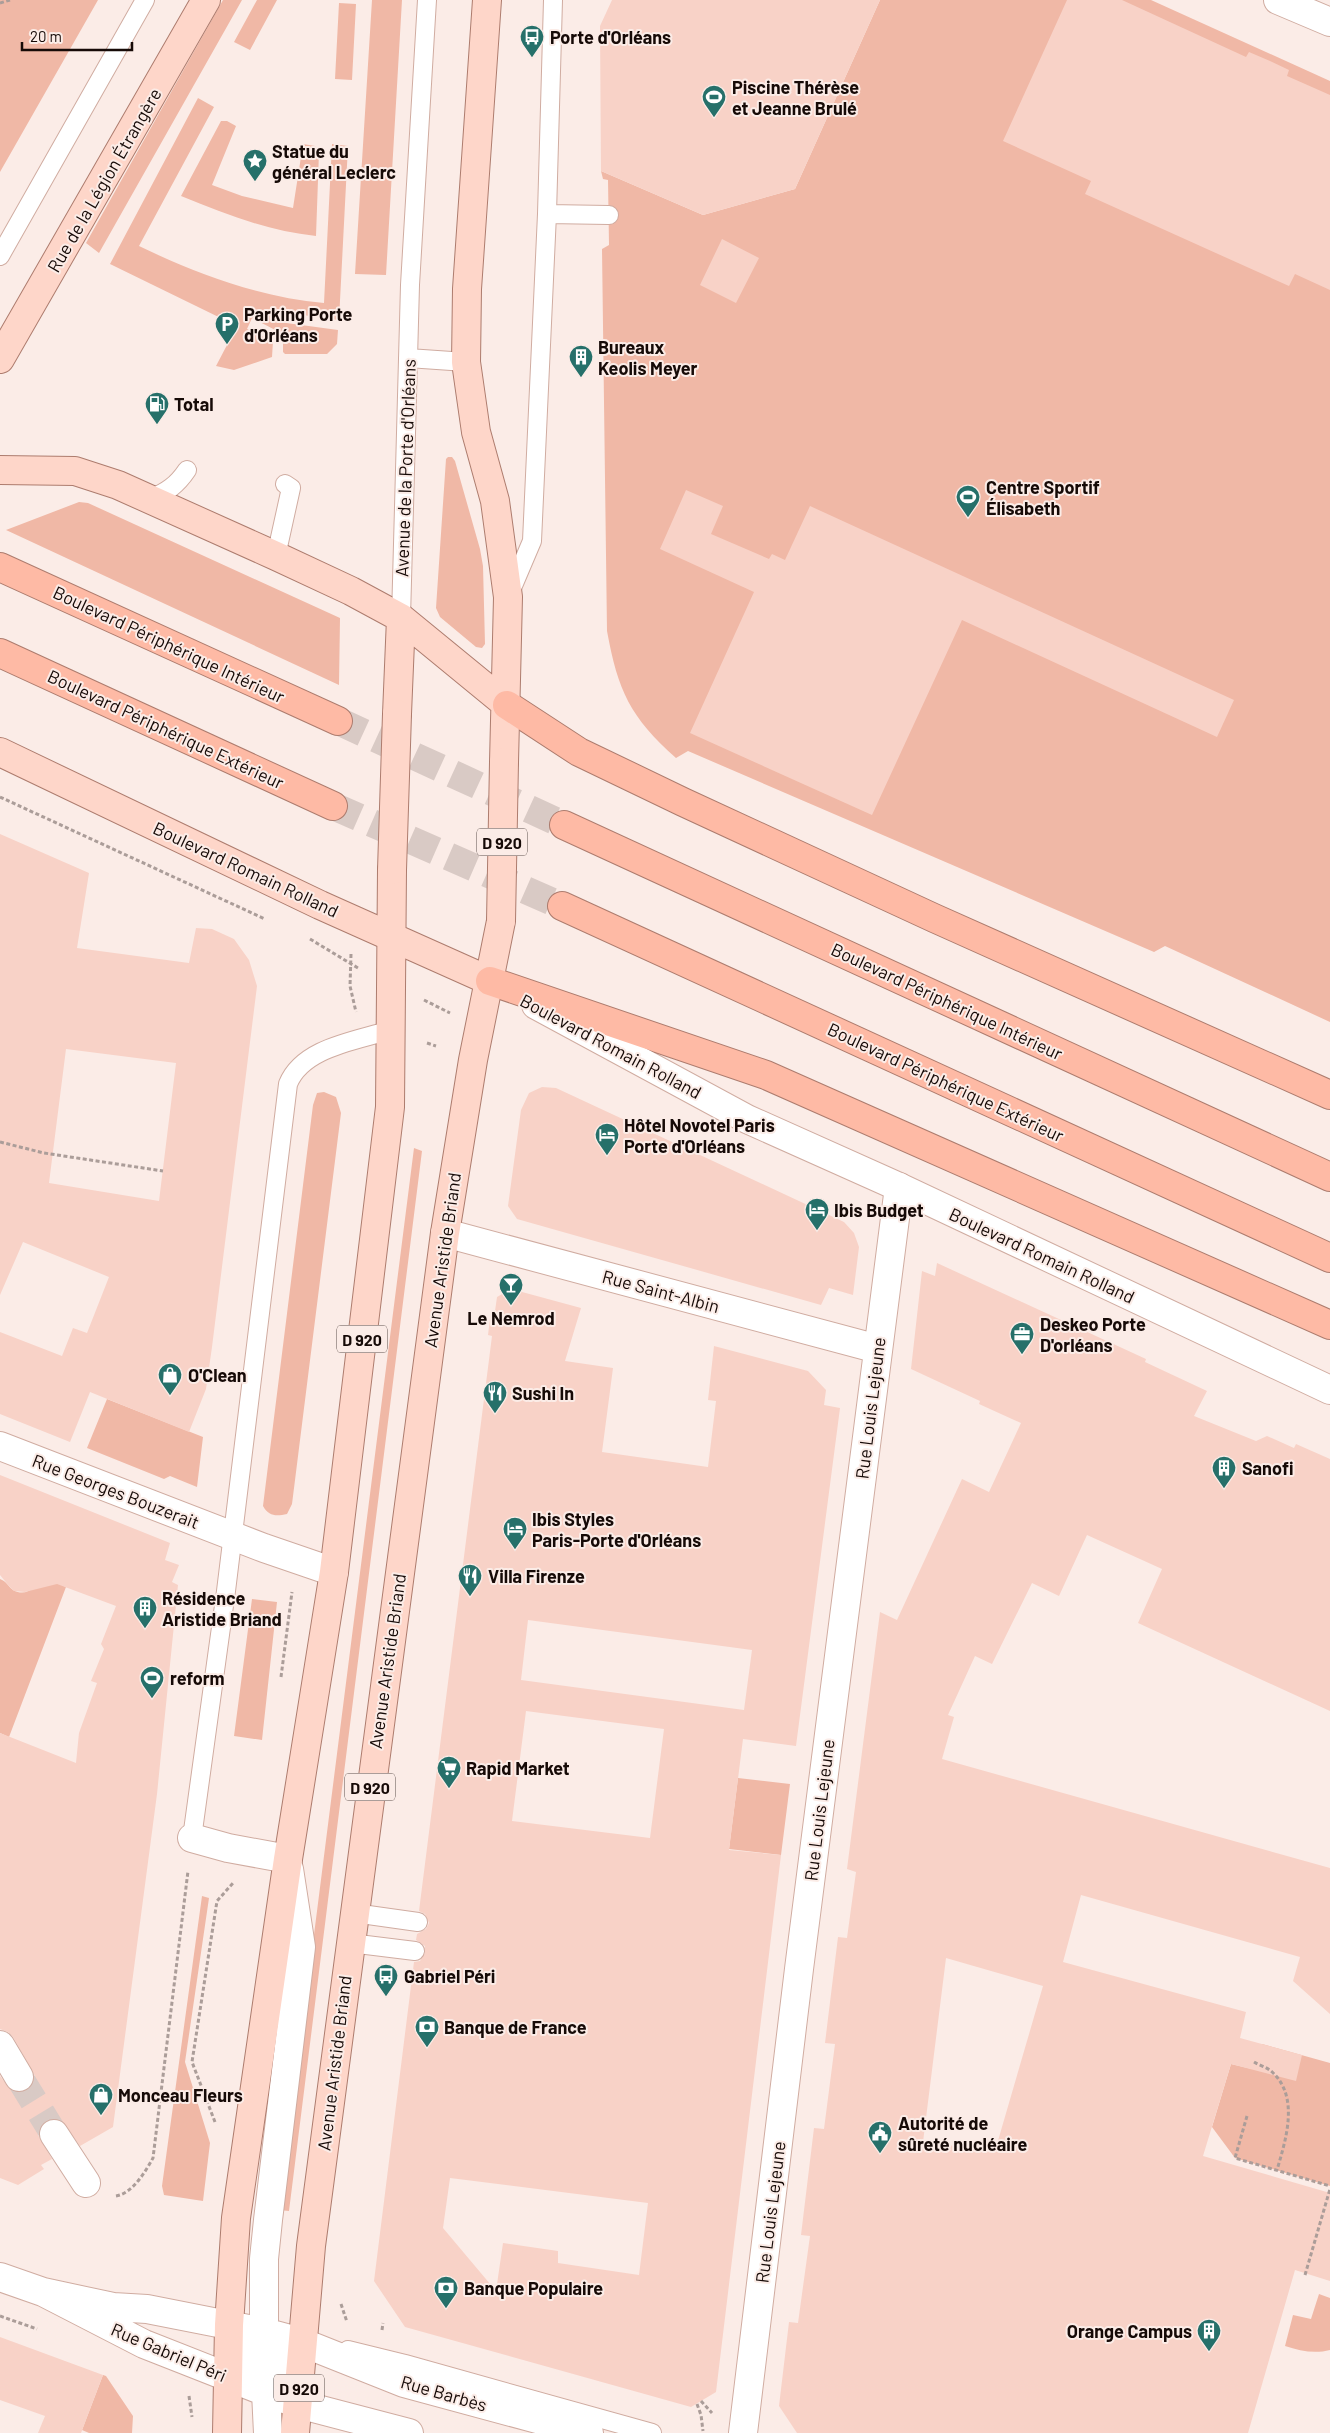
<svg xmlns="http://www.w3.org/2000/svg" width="1330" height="2433" font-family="Barlow,sans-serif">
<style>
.green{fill:#f0b8a6}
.building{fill:#f8d2c7;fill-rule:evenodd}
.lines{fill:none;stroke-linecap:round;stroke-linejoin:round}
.street-tunnel{stroke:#d9cac5;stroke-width:28;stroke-dasharray:28 14;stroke-linecap:butt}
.highway-tunnel{stroke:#d9cac5;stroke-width:28;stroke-dasharray:28 14;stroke-linecap:butt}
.lane-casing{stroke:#d0aca1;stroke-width:20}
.street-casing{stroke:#d0aca1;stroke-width:30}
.secondary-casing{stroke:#d0aca1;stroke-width:30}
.primary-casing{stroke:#ad7c6e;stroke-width:30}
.highway-casing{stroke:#ad7c6e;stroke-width:30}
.path{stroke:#ab9d99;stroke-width:3;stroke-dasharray:4 2.5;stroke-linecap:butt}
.lane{stroke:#fff;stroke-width:18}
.street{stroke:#fff;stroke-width:28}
.secondary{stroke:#fff;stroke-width:28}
.primary{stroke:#fed6c9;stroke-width:28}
.highway{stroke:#febaa5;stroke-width:28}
.primary-bridge-casing{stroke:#ad7c6e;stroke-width:30;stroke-linecap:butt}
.primary-bridge{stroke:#fed6c9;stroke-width:28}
.labels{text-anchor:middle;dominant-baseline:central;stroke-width:4;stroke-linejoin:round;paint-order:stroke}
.shield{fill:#fbece7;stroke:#5b4e4a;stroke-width:1}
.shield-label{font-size:16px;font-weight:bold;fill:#160a07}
.poi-label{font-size:18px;font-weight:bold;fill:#160a07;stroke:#fbece7;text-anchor:start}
.street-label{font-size:18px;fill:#160a07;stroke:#fbece7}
</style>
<rect width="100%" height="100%" fill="#fbece7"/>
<path class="green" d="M 0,0 L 98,0 L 0,172 Z
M 223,0 L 242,0 L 99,253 L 86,243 Z
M 257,0 L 277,0 L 250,50 L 234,42 Z
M 372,0 L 402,0 L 386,275 L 355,274 Z
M 880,0 L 1151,0 L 1330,81 L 1330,1022 L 1165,946 L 1154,952 L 688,751 L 676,758 C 630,717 618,691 607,631 L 602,249 L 609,245 L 608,180 L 603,179 L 601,171 L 703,215 L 795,189 Z
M 339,3 L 356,4 L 352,80 L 335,79 Z
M 198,98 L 214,107 L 139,246 C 197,274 259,297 324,303 L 332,144 L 348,146 L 339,320 L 281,312 L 279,322 L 338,330 L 337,344 L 327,354 L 285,354 L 283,352 L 283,334 L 252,318 L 247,329 L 273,341 L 272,357 L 234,370 L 216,366 L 237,326 L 110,264 Z
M 221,121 L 227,121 L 236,126 L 212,185 L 242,196 L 293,208 L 303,144 L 315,146 L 319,152 L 316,236 C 268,231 225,214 181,196 Z
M 448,457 L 452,457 L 455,461 L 480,549 L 483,566 L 485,644 L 482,648 L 476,647 L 440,617 L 436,608 L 446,459 Z
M 79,502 L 88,503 L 340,618 L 339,685 L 6,530 Z
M 324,1092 L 336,1097 L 341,1113 L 292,1504 L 287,1514 C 277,1516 269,1517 263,1506 L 313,1105 L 317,1093 Z
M 414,1148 L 422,1151 L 289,2211 L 279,2210 Z
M 107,1399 L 203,1437 L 197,1487 L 170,1476 L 164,1479 L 87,1448 Z
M 43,1576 L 66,1587 L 9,1737 L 0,1733 L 0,1579 C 6,1581 8,1586 13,1590 C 27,1598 36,1586 43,1576 Z
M 252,1599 L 277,1602 L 262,1740 L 234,1736 Z
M 738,1778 L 790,1784 L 781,1855 L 729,1849 Z
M 202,1896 L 209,1898 L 185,2062 L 210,2143 L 203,2201 L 164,2195 L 162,2186 Z
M 1262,2044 L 1330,2063 L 1330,2186 L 1235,2158 L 1212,2127 L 1231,2064 L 1252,2069 L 1258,2059 Z
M 1319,2294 L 1330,2298 L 1330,2350 C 1315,2354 1300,2351 1285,2346 L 1293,2315 L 1311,2319 Z
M 103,2375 L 106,2376 L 133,2416 L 132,2433 L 89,2433 L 82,2430 Z"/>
<path class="building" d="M 612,0 L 880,0 L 795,189 L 703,215 L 601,171 L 600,26 Z
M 1067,0 L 1122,0 L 1246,57 L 1249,52 L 1270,61 L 1289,70 L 1287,76 L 1330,95 L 1330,290 L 1295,274 L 1289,286 L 1085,194 L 1091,181 L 1003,141 Z
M 722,239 L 759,258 L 736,303 L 700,285 Z
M 686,490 L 723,506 L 711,534 L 769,559 L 772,554 L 785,560 L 810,506 L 1234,700 L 1217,737 L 962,620 L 872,815 L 690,733 L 754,592 L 660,549 Z
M 0,834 L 89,873 L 77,948 L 189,963 L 196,928 L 212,929 L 234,939 L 249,960 L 257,986 L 212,1347 L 206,1389 L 189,1432 L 90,1392 L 70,1442 L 0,1414 L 0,1332 L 62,1356 L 73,1328 L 87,1333 L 109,1277 L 23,1242 L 0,1295 ZM 66,1049 L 176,1063 L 159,1201 L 49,1183 Z
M 542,1087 L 556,1088 L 844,1222 L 854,1233 L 859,1247 L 853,1295 L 829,1288 L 821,1305 L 517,1219 L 508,1206 L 521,1110 L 529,1093 Z
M 937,1263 L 1146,1359 L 1145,1362 L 1207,1391 L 1194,1416 L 1256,1441 L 1267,1436 L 1294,1448 L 1296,1444 L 1330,1459 L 1330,1711 L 1138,1623 L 1162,1569 L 1087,1535 L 1059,1596 L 1032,1583 L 992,1664 L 975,1656 L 948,1715 L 954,1717 L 942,1759 L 1330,1868 L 1330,2014 L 1293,1981 L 1300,1957 L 1081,1895 L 1063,1962 L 1246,2012 L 1240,2038 L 1302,2055 L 1296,2081 L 1231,2064 L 1203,2156 L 1330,2193 L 1330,2281 L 1295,2270 L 1248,2433 L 797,2433 L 779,2406 L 789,2322 L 798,2323 L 810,2236 L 801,2235 L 814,2128 L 824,2129 L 835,2044 L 825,2043 L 838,1937 L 847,1938 L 856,1872 L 847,1869 L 880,1612 L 897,1620 L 962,1479 L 989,1492 L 1021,1423 L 979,1404 L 980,1401 L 911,1369 L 922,1271 L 935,1276 ZM 946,1958 L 1043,1986 L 995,2151 L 923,2142 Z
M 511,1289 L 581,1308 L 565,1361 L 613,1368 L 602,1452 L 708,1467 L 716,1401 L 708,1400 L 714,1346 L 808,1371 L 826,1390 L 824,1405 L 840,1408 L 796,1746 L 743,1739 L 729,1850 L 781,1855 L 716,2392 L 691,2407 L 405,2327 L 374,2281 L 414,1962 L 420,1961 L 425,1953 L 425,1946 L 416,1940 L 417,1934 L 426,1929 L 429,1923 L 425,1914 L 419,1911 L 492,1336 L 488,1335 L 491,1311 L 495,1311 L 497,1297 ZM 528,1620 L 752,1650 L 744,1710 L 521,1680 ZM 526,1711 L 664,1729 L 650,1838 L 512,1821 ZM 450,2178 L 648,2203 L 639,2275 L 558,2263 L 558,2251 L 503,2243 L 496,2291 L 443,2228 Z
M 0,1475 L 170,1543 L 165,1560 L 179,1565 L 172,1582 L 178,1585 L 157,1794 L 113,2127 L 80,2146 L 61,2120 L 54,2118 L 46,2121 L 40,2127 L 38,2135 L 52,2159 L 41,2165 L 44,2169 L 18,2185 L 0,2178 L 0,2076 L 11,2090 L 19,2093 L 27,2090 L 33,2084 L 35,2076 L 13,2037 L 8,2032 L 0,2029 L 0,1733 L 76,1763 L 79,1733 L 97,1683 L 91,1681 L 104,1649 L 101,1644 L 116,1606 L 57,1584 L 25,1592 L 14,1591 L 9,1586 L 0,1575 Z
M 0,2337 L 103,2375 L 81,2433 L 38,2433 L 45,2416 L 0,2400 Z"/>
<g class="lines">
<path class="street-tunnel" d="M 19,2077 L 54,2134"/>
<path class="highway-tunnel" d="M 338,721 L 564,825
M 333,806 L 562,906"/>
<defs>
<path id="lane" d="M 547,214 L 609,215
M 0,256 L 145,0
M 408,358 L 466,362
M 150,499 C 167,492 177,485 187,470
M 276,556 L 291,488 L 285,484
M 509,595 L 532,541 L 547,214 L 553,0
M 401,618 L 410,285 L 427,0
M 192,1838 L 226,1591 L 288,1084 C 303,1047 357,1041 390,1030
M 354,1913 L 418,1922
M 350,1943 L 415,1951
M 348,2350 L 405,2364 L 652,2433"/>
<path id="street" d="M 445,1233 L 878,1349
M 0,1446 L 264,1548 L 334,1572
M 192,1838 L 228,1848 L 288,1859
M 0,2045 L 19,2077
M 54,2134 L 86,2183
M 743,2433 L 799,1969 L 899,1187"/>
<path id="secondary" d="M 1278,0 L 1330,22
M 536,1005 L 747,1119 L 899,1187 L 1330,1390
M 289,1869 L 301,1947 L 268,2220 L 264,2259 L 264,2332 L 298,2404
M 0,2277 L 43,2292 L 144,2344 L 266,2392 L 298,2404 L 409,2433
M 43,2292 L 113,2307 L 147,2309 L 264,2332 L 301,2342 L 404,2383 L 589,2433
M 229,2325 L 266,2392 L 268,2433"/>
<path id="primary" d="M 487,0 L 467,289 L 466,362 L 476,432 L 495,501 L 508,597 L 504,762
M 0,359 L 206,0
M 0,470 L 75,471 L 118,485 L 276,556 L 351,591 L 401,618 L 507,705
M 397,714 L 401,618
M 0,752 L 320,905 L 490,981
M 227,2433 L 229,2325 L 236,2218 L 288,1859 L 334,1572 L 390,1107 L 392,870
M 295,2433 L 311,2246 L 445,1233 L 473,1060 L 501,921"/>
<path id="highway" d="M 0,567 L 338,721
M 0,653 L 333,806
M 507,705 L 579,752 L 683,802 L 934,918 L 1330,1095
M 564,825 L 1330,1177
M 562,906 L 1330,1258
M 490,981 L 766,1075 L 1330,1325"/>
</defs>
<use href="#lane" class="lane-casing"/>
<use href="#street" class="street-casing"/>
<use href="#secondary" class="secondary-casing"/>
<use href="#primary" class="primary-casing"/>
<use href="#highway" class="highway-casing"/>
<path class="path" d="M 0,3 L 10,0
M 0,797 L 265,919
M 310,939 L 358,968
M 351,954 L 350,986 L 356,1012
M 424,1000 L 450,1013
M 427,1043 L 436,1046
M 0,1142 L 44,1153 L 163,1171
M 281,1677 L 292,1592
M 1254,2062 C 1259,2065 1266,2067 1271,2071 C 1300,2096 1286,2139 1277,2170
M 1247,2116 L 1235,2158 L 1330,2186
M 215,2122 L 192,2062 L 217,1901 L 233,1883
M 116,2196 C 133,2193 145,2172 153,2158 L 188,1871
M 1305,2275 L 1330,2189
M 341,2304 L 347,2322
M 0,2316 L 37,2329
M 382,2330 L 383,2323
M 189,2396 L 192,2417
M 701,2401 L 712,2413
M 697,2404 L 701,2415 L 703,2431"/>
<use href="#lane" class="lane"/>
<use href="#street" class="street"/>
<use href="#secondary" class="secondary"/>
<use href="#primary" class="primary"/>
<use href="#highway" class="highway"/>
<defs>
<path id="primary-bridge" d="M 392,870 L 397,714
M 501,921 L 504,762"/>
</defs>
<use href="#primary-bridge" class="primary-bridge-casing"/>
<use href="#primary-bridge" class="primary-bridge"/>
</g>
<defs>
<symbol id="bus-pin" viewBox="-11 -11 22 30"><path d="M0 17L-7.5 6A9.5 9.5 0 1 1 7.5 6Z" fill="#26706a" stroke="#fbece7"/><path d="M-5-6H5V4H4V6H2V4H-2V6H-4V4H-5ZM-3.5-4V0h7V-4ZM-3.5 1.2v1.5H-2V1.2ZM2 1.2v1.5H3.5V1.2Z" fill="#fff"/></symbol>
<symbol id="stadium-pin" viewBox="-11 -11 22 30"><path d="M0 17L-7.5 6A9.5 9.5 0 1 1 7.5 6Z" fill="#26706a" stroke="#fbece7"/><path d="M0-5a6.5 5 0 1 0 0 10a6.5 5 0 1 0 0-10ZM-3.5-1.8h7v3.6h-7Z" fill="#fff"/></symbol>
<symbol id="sight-pin" viewBox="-11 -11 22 30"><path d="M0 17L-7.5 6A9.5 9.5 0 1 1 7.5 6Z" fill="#26706a" stroke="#fbece7"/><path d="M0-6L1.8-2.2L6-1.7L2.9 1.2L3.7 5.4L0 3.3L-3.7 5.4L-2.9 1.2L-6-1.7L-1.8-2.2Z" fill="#fff"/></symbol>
<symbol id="parking-pin" viewBox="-11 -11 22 30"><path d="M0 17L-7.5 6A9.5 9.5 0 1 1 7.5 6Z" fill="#26706a" stroke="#fbece7"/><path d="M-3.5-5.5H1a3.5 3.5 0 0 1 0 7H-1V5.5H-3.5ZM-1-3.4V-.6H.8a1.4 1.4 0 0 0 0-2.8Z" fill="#fff"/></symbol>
<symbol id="building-pin" viewBox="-11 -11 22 30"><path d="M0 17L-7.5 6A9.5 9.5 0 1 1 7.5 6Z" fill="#26706a" stroke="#fbece7"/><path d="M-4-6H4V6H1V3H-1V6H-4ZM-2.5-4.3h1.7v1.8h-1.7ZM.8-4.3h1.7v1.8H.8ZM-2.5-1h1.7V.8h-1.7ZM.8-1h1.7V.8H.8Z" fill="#fff"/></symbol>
<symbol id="fuel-pin" viewBox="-11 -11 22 30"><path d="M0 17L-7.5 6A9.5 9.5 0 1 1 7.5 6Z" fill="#26706a" stroke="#fbece7"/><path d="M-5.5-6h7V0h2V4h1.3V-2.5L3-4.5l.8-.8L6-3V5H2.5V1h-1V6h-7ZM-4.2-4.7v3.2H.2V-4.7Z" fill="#fff"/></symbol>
<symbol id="hotel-pin" viewBox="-11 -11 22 30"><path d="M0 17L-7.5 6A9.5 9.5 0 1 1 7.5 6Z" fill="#26706a" stroke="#fbece7"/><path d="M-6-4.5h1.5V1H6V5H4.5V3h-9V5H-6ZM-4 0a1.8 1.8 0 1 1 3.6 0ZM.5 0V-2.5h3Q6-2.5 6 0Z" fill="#fff"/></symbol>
<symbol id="bar-pin" viewBox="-11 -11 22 30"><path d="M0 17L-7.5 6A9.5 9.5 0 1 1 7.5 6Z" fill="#26706a" stroke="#fbece7"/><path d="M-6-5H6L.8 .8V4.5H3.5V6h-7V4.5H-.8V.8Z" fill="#fff"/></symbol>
<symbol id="office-pin" viewBox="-11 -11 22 30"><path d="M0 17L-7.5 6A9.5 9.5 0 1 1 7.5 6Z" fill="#26706a" stroke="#fbece7"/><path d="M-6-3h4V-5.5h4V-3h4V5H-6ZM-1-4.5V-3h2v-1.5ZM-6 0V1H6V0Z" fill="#fff"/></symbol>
<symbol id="shop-pin" viewBox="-11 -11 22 30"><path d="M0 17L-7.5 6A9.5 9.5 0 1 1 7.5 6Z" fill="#26706a" stroke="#fbece7"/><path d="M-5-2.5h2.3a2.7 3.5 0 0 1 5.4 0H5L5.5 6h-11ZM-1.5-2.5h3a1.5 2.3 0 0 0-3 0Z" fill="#fff"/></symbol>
<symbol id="restaurant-pin" viewBox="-11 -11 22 30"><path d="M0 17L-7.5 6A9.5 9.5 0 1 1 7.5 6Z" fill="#26706a" stroke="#fbece7"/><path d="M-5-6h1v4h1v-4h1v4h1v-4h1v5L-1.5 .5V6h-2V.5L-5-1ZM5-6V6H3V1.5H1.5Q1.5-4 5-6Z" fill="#fff"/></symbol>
<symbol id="supermarket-pin" viewBox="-11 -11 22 30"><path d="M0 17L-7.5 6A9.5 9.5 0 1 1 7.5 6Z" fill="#26706a" stroke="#fbece7"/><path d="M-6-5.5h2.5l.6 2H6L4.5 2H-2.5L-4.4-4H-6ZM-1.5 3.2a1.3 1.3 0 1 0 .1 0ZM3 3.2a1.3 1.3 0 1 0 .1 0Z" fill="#fff"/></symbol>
<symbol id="bank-pin" viewBox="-11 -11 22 30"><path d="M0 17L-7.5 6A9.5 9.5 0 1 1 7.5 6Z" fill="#26706a" stroke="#fbece7"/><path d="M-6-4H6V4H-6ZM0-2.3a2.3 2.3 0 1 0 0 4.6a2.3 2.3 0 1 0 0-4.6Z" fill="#fff"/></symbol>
<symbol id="civic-pin" viewBox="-11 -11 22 30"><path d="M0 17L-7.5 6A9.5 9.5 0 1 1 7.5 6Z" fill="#26706a" stroke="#fbece7"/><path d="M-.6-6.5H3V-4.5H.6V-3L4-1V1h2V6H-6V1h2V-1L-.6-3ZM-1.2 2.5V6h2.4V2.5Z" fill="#fff"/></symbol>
</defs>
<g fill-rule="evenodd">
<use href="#bus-pin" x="518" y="23" width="28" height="38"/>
<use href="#stadium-pin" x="700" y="83" width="28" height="38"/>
<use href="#sight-pin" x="241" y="147" width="28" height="38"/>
<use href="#parking-pin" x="213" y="310" width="28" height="38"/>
<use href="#building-pin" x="567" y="343" width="28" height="38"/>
<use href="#fuel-pin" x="143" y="390" width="28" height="38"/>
<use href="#stadium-pin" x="954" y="483" width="28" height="38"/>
<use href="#hotel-pin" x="593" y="1121" width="28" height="38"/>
<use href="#hotel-pin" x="803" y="1196" width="28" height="38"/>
<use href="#bar-pin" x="497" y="1271" width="28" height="38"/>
<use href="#office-pin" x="1008" y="1320" width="28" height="38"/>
<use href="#shop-pin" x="156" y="1361" width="28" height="38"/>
<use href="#restaurant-pin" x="481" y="1379" width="28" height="38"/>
<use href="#building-pin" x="1210" y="1454" width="28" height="38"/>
<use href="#hotel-pin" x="501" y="1515" width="28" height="38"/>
<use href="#restaurant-pin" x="456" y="1562" width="28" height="38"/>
<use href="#building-pin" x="131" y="1594" width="28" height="38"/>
<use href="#stadium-pin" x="138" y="1664" width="28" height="38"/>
<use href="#supermarket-pin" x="435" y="1754" width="28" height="38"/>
<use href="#bus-pin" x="372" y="1962" width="28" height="38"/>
<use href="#bank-pin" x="413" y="2013" width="28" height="38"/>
<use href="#shop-pin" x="87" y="2081" width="28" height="38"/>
<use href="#civic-pin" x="866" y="2119" width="28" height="38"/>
<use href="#bank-pin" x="432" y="2274" width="28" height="38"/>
<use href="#building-pin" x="1195" y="2317" width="28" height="38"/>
</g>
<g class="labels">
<g class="shield">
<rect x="477" y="828.5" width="50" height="27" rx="4"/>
<rect x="337" y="1325.5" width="50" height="27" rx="4"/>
<rect x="345" y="1773.5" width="50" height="27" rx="4"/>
<rect x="274" y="2374.5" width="50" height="27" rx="4"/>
</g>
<g class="shield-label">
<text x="502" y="842">D 920</text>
<text x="362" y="1339">D 920</text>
<text x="370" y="1787">D 920</text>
<text x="299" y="2388">D 920</text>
</g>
<g class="poi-label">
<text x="550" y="37">Porte d'Orléans</text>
<text x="732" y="87">Piscine Thérèse<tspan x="732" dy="21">et Jeanne Brulé</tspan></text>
<text x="272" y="151">Statue du<tspan x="272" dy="21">général Leclerc</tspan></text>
<text x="244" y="314">Parking Porte<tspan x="244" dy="21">d'Orléans</tspan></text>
<text x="598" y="347">Bureaux<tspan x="598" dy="21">Keolis Meyer</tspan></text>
<text x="174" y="404">Total</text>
<text x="986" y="487">Centre Sportif<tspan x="986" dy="21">Élisabeth</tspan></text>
<text x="624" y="1125">Hôtel Novotel Paris<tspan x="624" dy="21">Porte d'Orléans</tspan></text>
<text x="834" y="1210">Ibis Budget</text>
<text x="511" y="1318" text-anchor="middle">Le Nemrod</text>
<text x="1040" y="1324">Deskeo Porte<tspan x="1040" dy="21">D'orléans</tspan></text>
<text x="188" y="1375">O'Clean</text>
<text x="512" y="1393">Sushi In</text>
<text x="1242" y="1468">Sanofi</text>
<text x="532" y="1519">Ibis Styles<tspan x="532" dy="21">Paris-Porte d'Orléans</tspan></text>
<text x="488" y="1576">Villa Firenze</text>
<text x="162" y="1598">Résidence<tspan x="162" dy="21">Aristide Briand</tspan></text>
<text x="170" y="1678">reform</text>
<text x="466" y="1768">Rapid Market</text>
<text x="404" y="1976">Gabriel Péri</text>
<text x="444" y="2027">Banque de France</text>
<text x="118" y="2095">Monceau Fleurs</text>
<text x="898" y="2123">Autorité de<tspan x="898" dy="21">sûreté nucléaire</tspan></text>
<text x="464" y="2288">Banque Populaire</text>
<text x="1192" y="2331" text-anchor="end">Orange Campus</text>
</g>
<g class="street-label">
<text transform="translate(104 180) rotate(-60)">Rue de la Légion Étrangère</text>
<text transform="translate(405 468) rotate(-88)">Avenue de la Porte d'Orléans</text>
<text transform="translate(169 644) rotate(25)">Boulevard Périphérique Intérieur</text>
<text transform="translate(166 729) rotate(25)">Boulevard Périphérique Extérieur</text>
<text transform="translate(246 869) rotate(25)">Boulevard Romain Rolland</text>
<text transform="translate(947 1001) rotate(25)">Boulevard Périphérique Intérieur</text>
<text transform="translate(611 1046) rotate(28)">Boulevard Romain Rolland</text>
<text transform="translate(946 1082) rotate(25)">Boulevard Périphérique Extérieur</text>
<text transform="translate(1042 1255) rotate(25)">Boulevard Romain Rolland</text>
<text transform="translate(442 1260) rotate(-82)">Avenue Aristide Briand</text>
<text transform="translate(661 1291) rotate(15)">Rue Saint-Albin</text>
<text transform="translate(870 1408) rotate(-83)">Rue Louis Lejeune</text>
<text transform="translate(116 1491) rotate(21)">Rue Georges Bouzerait</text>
<text transform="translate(387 1661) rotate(-82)">Avenue Aristide Briand</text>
<text transform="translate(819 1810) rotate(-83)">Rue Louis Lejeune</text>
<text transform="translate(334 2063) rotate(-83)">Avenue Aristide Briand</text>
<text transform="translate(770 2212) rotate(-83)">Rue Louis Lejeune</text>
<text transform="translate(169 2352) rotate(23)">Rue Gabriel Péri</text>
<text transform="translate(444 2393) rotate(16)">Rue Barbès</text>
</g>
</g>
<path d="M22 42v8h110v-8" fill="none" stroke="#160a07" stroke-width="2.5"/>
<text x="30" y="42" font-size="15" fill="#160a07" stroke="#fbece7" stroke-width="4" paint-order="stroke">20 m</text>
</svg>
